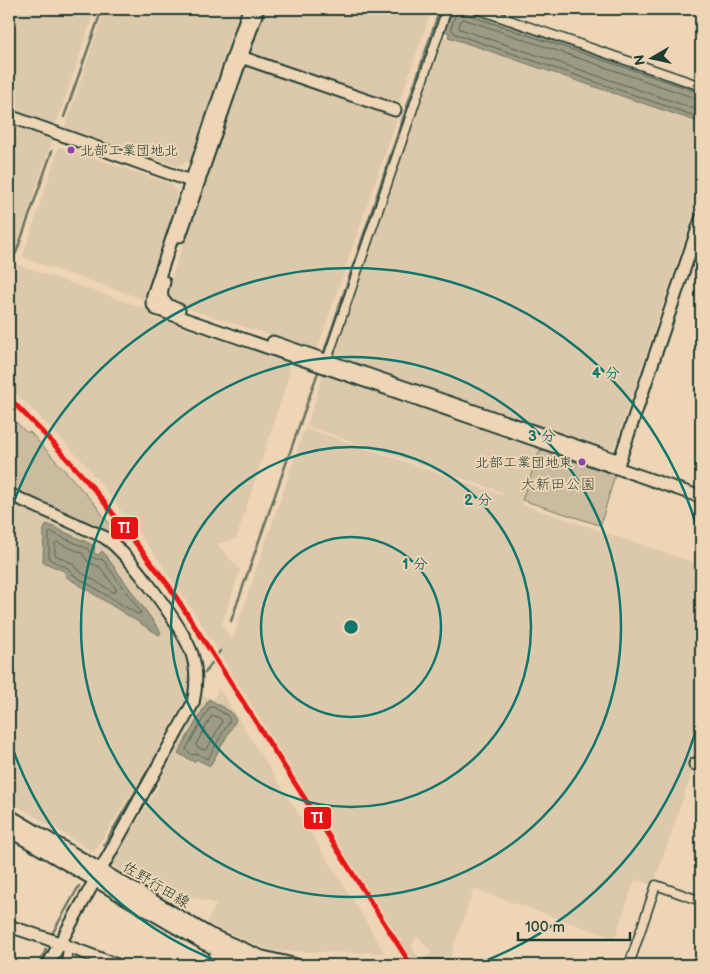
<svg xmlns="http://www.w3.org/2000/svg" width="710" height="974" font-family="'Balsamiq Sans','Klee One',sans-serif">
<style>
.built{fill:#dcc8aa}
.green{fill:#cbbca0;stroke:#757c6a}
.water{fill:#9e9b84;stroke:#6b7564}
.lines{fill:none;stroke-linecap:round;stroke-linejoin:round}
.shore{stroke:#526354;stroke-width:1}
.stream{stroke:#6b7564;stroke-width:2.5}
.street-casing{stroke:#1f3d34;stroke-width:11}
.secondary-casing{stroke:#1f3d34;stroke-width:15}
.primary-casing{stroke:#1f3d34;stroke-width:16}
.street{stroke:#edd5b5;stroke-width:8}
.secondary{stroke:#edd5b5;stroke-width:11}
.primary{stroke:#edd5b5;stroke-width:12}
.rail-1-casing{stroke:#edd5b5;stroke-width:9}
.rail-1{stroke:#e71212;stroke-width:5}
.ring{fill:none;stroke:#0f766e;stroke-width:2.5}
.bus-dot{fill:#8e44ad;stroke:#edd5b5;stroke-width:2}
.labels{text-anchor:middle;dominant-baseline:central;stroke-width:4;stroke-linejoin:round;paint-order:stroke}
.bus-label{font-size:14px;fill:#1f3d34;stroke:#edd5b5;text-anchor:start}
.park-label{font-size:15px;fill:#304a3f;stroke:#edd5b5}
.street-label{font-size:15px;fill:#1f3d34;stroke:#edd5b5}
.centre{fill:#0f766e;stroke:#edd5b5;stroke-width:2.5}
.ring-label{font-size:15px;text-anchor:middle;font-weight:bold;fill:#0f766e;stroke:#edd5b5;stroke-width:4;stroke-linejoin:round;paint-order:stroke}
.line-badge{stroke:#edd5b5;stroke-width:2}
.badge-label{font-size:14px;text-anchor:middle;font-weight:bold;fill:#fff}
</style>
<rect width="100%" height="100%" fill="#edd5b5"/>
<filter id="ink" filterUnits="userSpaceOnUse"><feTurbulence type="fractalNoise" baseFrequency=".02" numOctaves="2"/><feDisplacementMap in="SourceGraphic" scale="10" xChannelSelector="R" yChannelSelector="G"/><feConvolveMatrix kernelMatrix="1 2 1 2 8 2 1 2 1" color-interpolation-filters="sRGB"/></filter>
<g filter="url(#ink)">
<path class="built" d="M 9,9 L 95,9 L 57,122 L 53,124 L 9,109 Z
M 105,9 L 244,9 L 191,160 L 177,166 L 65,128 Z
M 263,9 L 432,9 L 398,106 L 253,54 L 250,47 Z
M 442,36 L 701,124 L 701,192 L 614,448 L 609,450 L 338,358 L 335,351 Z
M 251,65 L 398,116 L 317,350 L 173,304 L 167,292 L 242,69 Z
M 9,123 L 53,138 L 13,255 L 9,253 Z
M 59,147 L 172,184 L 178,198 L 146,300 L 26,259 L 23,256 Z
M 9,262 L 147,309 L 153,318 L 176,325 L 288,363 L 290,372 L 236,539 L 217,544 L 240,570 L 222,624 L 232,641 L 305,428 L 502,495 L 502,492 L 307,426 L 323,375 L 540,450 L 521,504 L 701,565 L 701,756 L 698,755 L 653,885 L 635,879 L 615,938 L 474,889 L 448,962 L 424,960 L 432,952 L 417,936 L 411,946 L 423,965 L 415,965 L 307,795 L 200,622 L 153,552 L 85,464 L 43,420 L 9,387 Z
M 9,502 L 101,544 L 110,550 L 152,601 L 182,646 L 188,660 L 193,685 L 158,748 L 163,752 L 152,772 L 146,769 L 94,852 L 9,801 Z
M 219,688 L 364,918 L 384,953 L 278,951 L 262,947 L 207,923 L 216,904 L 190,896 L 185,907 L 113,866 L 113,861 L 160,784 L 158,775 L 202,695 L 213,700 Z"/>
<path class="green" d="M 9,415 L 26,432 L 30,432 L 94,503 L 116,533 L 114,535 L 99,527 L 9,489 Z
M 540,450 L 615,475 L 601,523 L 599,525 L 522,500 Z"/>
<path class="water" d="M 453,9 L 465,9 L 701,89 L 701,123 L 448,37 L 449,33 L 445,31 Z
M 47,524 L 95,546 L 94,553 L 98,555 L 102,551 L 104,553 L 161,632 L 159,635 L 65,576 L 66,572 L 43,562 L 44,529 Z
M 209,699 L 231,712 L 236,720 L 210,766 L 196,759 L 194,762 L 178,753 Z"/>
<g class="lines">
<path class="shore" d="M 457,9 L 451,28 L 455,34 L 701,118
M 467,9 L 467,13 L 471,16 L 701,93
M 701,100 L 464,19 L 461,20 L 459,26 L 460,29 L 701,111
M 51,532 L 88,549 C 93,559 91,558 103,560 L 140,611 L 140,614 L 137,614 L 72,574 L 68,568 L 49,559 L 49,534 Z
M 57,542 L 82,553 L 88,562 L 100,567 L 116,589 L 116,592 L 113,592 L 77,570 L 72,563 L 55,555 L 55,544 Z
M 210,707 L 213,707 L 227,715 L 230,720 L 209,757 L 207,759 L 198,754 L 192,755 L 186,750 Z
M 212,716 L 215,716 L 221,719 L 222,722 L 207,749 L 204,750 L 197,747 L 196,745 Z"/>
<path class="stream" d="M 64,117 L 102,9
M 16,253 L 52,151
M 9,276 L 9,273
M 323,355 L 440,9
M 231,621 L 318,372
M 205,673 L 220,651
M 161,749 L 166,740
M 104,845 L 147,772
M 52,934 L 79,886
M 9,936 L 12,937
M 40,965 L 46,949"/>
<defs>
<path id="street" d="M 477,9 L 701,86
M 326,363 L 447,9
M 213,957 L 233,965
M 426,964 L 501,965
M 66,965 L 68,946
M 629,965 L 656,885 L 701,901"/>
<path id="secondary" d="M 249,9 L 153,295 L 152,303 L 156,309 L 701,497
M 235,55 L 395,110
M 9,116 L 196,183
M 180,236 L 258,9
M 164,282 C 158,299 163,304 179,310
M 273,342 L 617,460
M 617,468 L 701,219
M 9,494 L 104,537 C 127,551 183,627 192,654 C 197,670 197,686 193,703 L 48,965
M 695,764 L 701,766
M 9,926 L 48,939 L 117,965"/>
<path id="primary" d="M 9,816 L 208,934 L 261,957 L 295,965
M 9,830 L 204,943 L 232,956 L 258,965"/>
</defs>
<use href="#street" class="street-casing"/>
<use href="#secondary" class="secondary-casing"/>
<use href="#primary" class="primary-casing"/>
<use href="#street" class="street"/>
<use href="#secondary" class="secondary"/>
<use href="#primary" class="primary"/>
<defs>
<path id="rail-1" d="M 9,398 L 52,442 L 93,488 L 169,586 L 411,965"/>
</defs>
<use href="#rail-1" class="rail-1-casing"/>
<use href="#rail-1" class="rail-1"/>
</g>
</g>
<g class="ring">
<circle cx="351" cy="627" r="90"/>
<circle cx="351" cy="627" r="180"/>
<circle cx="351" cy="627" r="270"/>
<path d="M701 711A360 360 0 0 1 477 964M225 964A360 360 0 0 1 10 741M10 513A360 360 0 0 1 701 543"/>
</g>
<g class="bus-dot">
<circle cx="71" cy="150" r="4.5"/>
<circle cx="582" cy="462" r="4.5"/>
</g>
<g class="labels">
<g class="bus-label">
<text x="80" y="150">北部工業団地北</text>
<text x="573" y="462" text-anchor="end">北部工業団地東</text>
</g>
<g class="park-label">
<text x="558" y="484">大新田公園</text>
</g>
<g class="street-label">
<text transform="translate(156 885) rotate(31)">佐野行田線</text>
</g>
</g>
<circle cx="351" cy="627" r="8" class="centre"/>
<g class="ring-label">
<text x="606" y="378">4 分</text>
<text x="542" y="441">3 分</text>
<text x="478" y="505">2 分</text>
<text x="415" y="569">1 分</text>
</g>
<g class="line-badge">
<rect x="110" y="516" width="29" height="24" rx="5" fill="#e71212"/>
<rect x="303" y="806" width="29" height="24" rx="5" fill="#e71212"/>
</g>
<g class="badge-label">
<text x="124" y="533">TI</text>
<text x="317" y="823">TI</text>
</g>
<rect width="710" height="974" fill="none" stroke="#edd5b5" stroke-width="30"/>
<rect x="15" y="15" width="680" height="944" fill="none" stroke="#1f3d34" stroke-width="2" filter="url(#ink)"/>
<g transform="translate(652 58) rotate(261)" stroke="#edd5b5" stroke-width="4" paint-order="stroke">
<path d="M0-4L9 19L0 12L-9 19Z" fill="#1f3d34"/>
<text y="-8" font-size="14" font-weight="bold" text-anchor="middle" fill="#1f3d34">N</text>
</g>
<path d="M518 932v8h112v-8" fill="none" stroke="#1f3d34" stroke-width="2.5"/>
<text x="525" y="932" font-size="15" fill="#1f3d34" stroke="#edd5b5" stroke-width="4" paint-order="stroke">100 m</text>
</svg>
